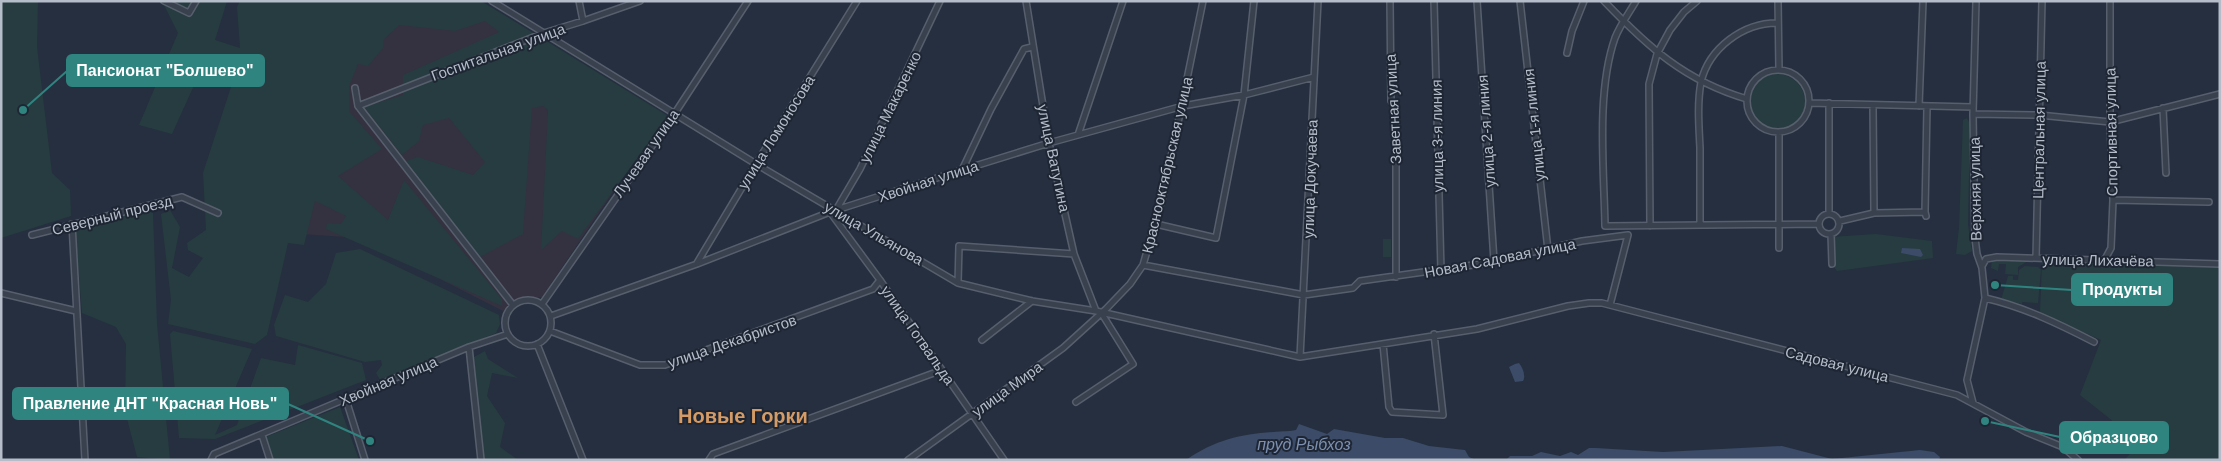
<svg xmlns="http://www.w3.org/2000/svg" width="2221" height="461" font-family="Arial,sans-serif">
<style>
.medical{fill:#343140}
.green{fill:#273c40}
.water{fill:#3b4b68}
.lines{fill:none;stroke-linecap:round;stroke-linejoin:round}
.minor-casing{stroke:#575f6d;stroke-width:8}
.minor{stroke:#39414f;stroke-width:5}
.labels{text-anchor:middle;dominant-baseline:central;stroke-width:4;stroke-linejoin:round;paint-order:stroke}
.street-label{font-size:15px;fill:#b5bcca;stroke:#1e2634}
.water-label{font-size:16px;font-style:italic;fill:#7d90b1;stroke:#1e2634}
.district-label{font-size:20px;font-weight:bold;fill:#d49b66;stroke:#1e2634}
.leader{fill:none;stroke:#308480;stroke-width:2}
.callout-dot{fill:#308480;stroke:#1e2634;stroke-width:2}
.callout{fill:#308480;stroke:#308480;stroke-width:2}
.callout-label{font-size:16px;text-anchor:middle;font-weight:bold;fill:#fff}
</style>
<rect width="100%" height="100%" fill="#252f3f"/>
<path class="medical" d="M 285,1 L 477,1 L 665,115 L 542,297 L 516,301 L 503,311 L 359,238 L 242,230 Z"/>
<path class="green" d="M 1,1 L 38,1 L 37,47 L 52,173 L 70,190 L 71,216 L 1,238 Z
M 162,1 L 227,1 L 215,40 L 240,48 L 237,7 L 240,1 L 481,1 L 668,116 L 578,239 L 562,231 L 541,250 L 548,110 L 543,106 L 532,108 L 523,234 L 480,257 L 406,161 L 418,157 L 473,175 L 485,162 L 449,118 L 423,125 L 419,141 L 402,155 L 364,107 L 403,95 L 403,75 L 499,32 L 485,21 L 455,31 L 399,25 L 383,40 L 383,48 L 368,66 L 358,64 L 349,86 L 349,111 L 382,149 L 338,176 L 388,220 L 404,180 L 502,299 L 502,306 L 326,229 L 327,223 L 341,224 L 346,216 L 315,201 L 304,245 L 288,243 L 267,335 L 255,344 L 168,324 L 171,300 L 161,214 L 170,210 L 180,227 L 172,268 L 189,277 L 203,258 L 188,250 L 187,243 L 206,230 L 203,173 L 231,87 L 216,56 L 205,61 L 172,134 L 139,125 L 178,33 Z
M1749 102a28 28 0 1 1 56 0a28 28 0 1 1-56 0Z
M 1967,118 L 1970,124 L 1968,225 L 1972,251 L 1965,255 L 1956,254 L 1959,228 L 1963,120 Z
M 145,210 L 153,213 L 157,324 L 170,460 L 137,457 L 125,411 L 126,344 L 116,327 L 82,313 L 75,227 Z
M 1876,234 L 1932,241 L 1933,258 L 1837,271 L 1833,266 L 1831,237 Z
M 1383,239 L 1391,239 L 1391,257 L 1383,257 Z
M 360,249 L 499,315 L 500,324 L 496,333 L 380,380 L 376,373 L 382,365 L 381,360 L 365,362 L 276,336 L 274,325 L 285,295 L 308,302 L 326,284 L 336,253 Z
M 2000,258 L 2028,261 L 2018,267 L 2018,275 L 2005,274 L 2006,264 L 1999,264 L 1998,271 L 1991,268 L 1992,260 Z
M 2042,262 L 2218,265 L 2220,460 L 2124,460 L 2132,452 L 2114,422 L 2080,395 L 2101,340 L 2040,313 Z
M 2025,266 L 2038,267 L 2041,270 L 2038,303 L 2022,302 L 2022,304 L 2001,300 L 2008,276 L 2013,276 L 2013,280 L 2018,280 L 2019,270 Z
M 173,331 L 252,349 L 215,435 L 237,425 L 261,358 L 295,365 L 298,345 L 362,363 L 366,380 L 215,439 L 179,438 L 170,334 Z
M 485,351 L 488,359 L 518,378 L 492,373 L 487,396 L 505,423 L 500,447 L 518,460 L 483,460 L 474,357 Z
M 340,407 L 359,460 L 274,460 L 266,437 Z"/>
<path class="water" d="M 1902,248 L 1920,249 L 1923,255 L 1921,257 L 1901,253 Z
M 1515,364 L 1519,363 C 1523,368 1526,376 1523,381 L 1515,382 L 1509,367 Z
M 1299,424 L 1327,434 L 1334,429 L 1385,438 L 1403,438 L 1429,446 L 1465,450 L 1469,457 L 1476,460 L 1186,460 C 1221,436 1249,433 1290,431 L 1296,430 Z
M 1782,446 L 1832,459 L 1920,450 L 1934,452 L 1940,457 L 1939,460 L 1506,460 L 1510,456 L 1532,456 L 1541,452 L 1560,456 L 1571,452 L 1578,455 L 1589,448 L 1596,448 L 1663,452 Z"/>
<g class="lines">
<defs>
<path id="minor" d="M 164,1 L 189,13 L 196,1
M 492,1 L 756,164 L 958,283 L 1032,301 L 1096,311 L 1300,357 L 1477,329 L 1568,306 L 1589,303 L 1602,303 L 1957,395 L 2026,432 L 2063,447 L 2078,460
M 579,1 L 583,21
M 1026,1 L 1049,143 L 1074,254 L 1096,311
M 1390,1 L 1391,101 L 1396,108 L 1396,277
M 1434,1 L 1441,271
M 1477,1 L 1494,261
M 1520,1 L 1548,250
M 1604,1 C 1648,47 1685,81 1747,99
M 1636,1 C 1629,13 1620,25 1615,38 C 1596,92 1604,169 1605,226 L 1819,224
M 1778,1 L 1779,70
M 1567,53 L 1572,31 L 1584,1
M1747 101a31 31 0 1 1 62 0a31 31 0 1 1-62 0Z
M 355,88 L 358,106 L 513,305
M 1809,103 L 1973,107
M 1873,105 L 1874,213
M 358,106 L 544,33 L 583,21 L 640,1
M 1919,106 L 1923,1
M 2163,108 L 2166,173
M 1973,114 L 2039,115 L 2110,122 L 2220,94
M 1779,132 L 1779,248
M 1078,135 L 1123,1
M 962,170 L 991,109 L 1024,49 L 1032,47
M 2113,200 L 2209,202
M 836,210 L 860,169 L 940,1
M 830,212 L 880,280 L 1004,460
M 1925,212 L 1927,107
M 1829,213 L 1829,103
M1819 224a10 10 0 1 1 20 0a10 10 0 1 1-20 0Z
M 1840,221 L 1874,213 L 1925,212 L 1926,216
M 72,224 L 85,460
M 1156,224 L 1216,238 L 1244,95 L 1254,1
M 1700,225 C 1700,199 1700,174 1700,148 C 1699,127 1697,104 1701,82 C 1709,48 1743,23 1777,23
M 1650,226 L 1649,84 L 1657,54 L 1670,30 L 1684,12 L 1697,1
M 1831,234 L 1832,264
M 32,235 L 182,197 L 218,213
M 2036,258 L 2042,1
M 2104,261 L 2111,248 L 2113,200 L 2110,122 L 2110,1
M 697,263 L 756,164 L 857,1
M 1143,265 L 1304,295 L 1353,288 L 1360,281 L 1480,264 L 1582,241 L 1628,235 L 1610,305
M 1982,266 L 1986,259 L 1997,257 L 2220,264
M 958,283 L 959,246 L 1074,254
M 1,293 L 76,311
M 1985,298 C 2024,307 2059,324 2094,342
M505 323a23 23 0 1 1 46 0a23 23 0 1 1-46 0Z
M 542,304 L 675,113 L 748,1
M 551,316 L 697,264 L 830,212 L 962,170 L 1049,143 L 1183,106 L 1244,95 L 1314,77
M 550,331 L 640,365 L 665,365 L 873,289 L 880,280
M 982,340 L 1032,301
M 537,344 L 583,460
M 1383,344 L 1389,407 L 1392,412 L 1443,415 L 1434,334
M 469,347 L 481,460
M 1300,357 L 1318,1
M 348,398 L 348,406 L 365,460
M 1076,402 L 1133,364 L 1102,314
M 1973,403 L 1967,380 L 1985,298 L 1982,268 L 1977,254 L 1975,238 L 1973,114 L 1976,1
M 262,435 L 270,460
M 211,460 L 214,454 L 469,347 L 508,334
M 709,460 L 713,454 L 942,370
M 908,460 L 1063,348 L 1106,309 L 1130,284 L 1143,265 L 1163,196 L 1203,1"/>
</defs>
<use href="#minor" class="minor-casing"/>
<use href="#minor" class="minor"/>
</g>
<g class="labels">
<g class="street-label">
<text transform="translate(498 52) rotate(-20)">Госпитальная улица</text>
<text transform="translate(890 107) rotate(-64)">улица Макаренко</text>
<text transform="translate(1393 109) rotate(-93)">Заветная улица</text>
<text transform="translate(1534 125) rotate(-96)">улица 1-я линия</text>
<text transform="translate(2039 130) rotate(-89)">Центральная улица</text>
<text transform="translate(1486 131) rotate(-94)">улица 2-я линия</text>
<text transform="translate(776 132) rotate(-58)">улица Ломоносова</text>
<text transform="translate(2111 132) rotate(-91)">Спортивная улица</text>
<text transform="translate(1437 136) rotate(-91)">улица 3-я линия</text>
<text transform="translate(646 153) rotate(-55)">Лучевая улица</text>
<text transform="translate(1054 158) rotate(78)">улица Ватутина</text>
<text transform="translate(1167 165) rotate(-77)">Краснооктябрьская улица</text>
<text transform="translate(1310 179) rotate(-88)">улица Докучаева</text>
<text transform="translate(928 181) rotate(-18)">Хвойная улица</text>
<text transform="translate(1975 189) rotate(-91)">Верхняя улица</text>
<text transform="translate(112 215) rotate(-14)">Северный проезд</text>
<text transform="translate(874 233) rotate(30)">улица Ульянова</text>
<text transform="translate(1500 258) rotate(-11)">Новая Садовая улица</text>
<text transform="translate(2098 260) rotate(1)">улица Лихачёва</text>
<text transform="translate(918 335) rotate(55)">улица Готвальда</text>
<text transform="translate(732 341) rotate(-19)">улица Декабристов</text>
<text transform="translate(1837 364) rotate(14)">Садовая улица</text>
<text transform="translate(388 381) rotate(-23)">Хвойная улица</text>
<text transform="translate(1007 389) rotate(-36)">улица Мира</text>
</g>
<g class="water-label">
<text x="1304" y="444">пруд Рыбхоз</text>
</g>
<g class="district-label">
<text x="743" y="416">Новые Горки</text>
</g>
</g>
<path class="leader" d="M23 110L67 71M1995 285L2072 290M370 441L288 404M1985 421L2060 437"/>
<g class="callout-dot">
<circle cx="23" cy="110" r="5"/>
<circle cx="1995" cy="285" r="5"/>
<circle cx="370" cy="441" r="5"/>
<circle cx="1985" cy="421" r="5"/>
</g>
<g class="callout">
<rect x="67" y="55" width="197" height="31" rx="5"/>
<rect x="2072" y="274" width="100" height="31" rx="5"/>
<rect x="13" y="388" width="275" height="31" rx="5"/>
<rect x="2060" y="422" width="108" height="31" rx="5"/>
</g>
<g class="callout-label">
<text x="165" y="76">Пансионат "Болшево"</text>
<text x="2122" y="295">Продукты</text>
<text x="150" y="409">Правление ДНТ "Красная Новь"</text>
<text x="2114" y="443">Образцово</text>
</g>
<rect width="2221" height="461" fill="none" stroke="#b5bcca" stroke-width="5"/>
</svg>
